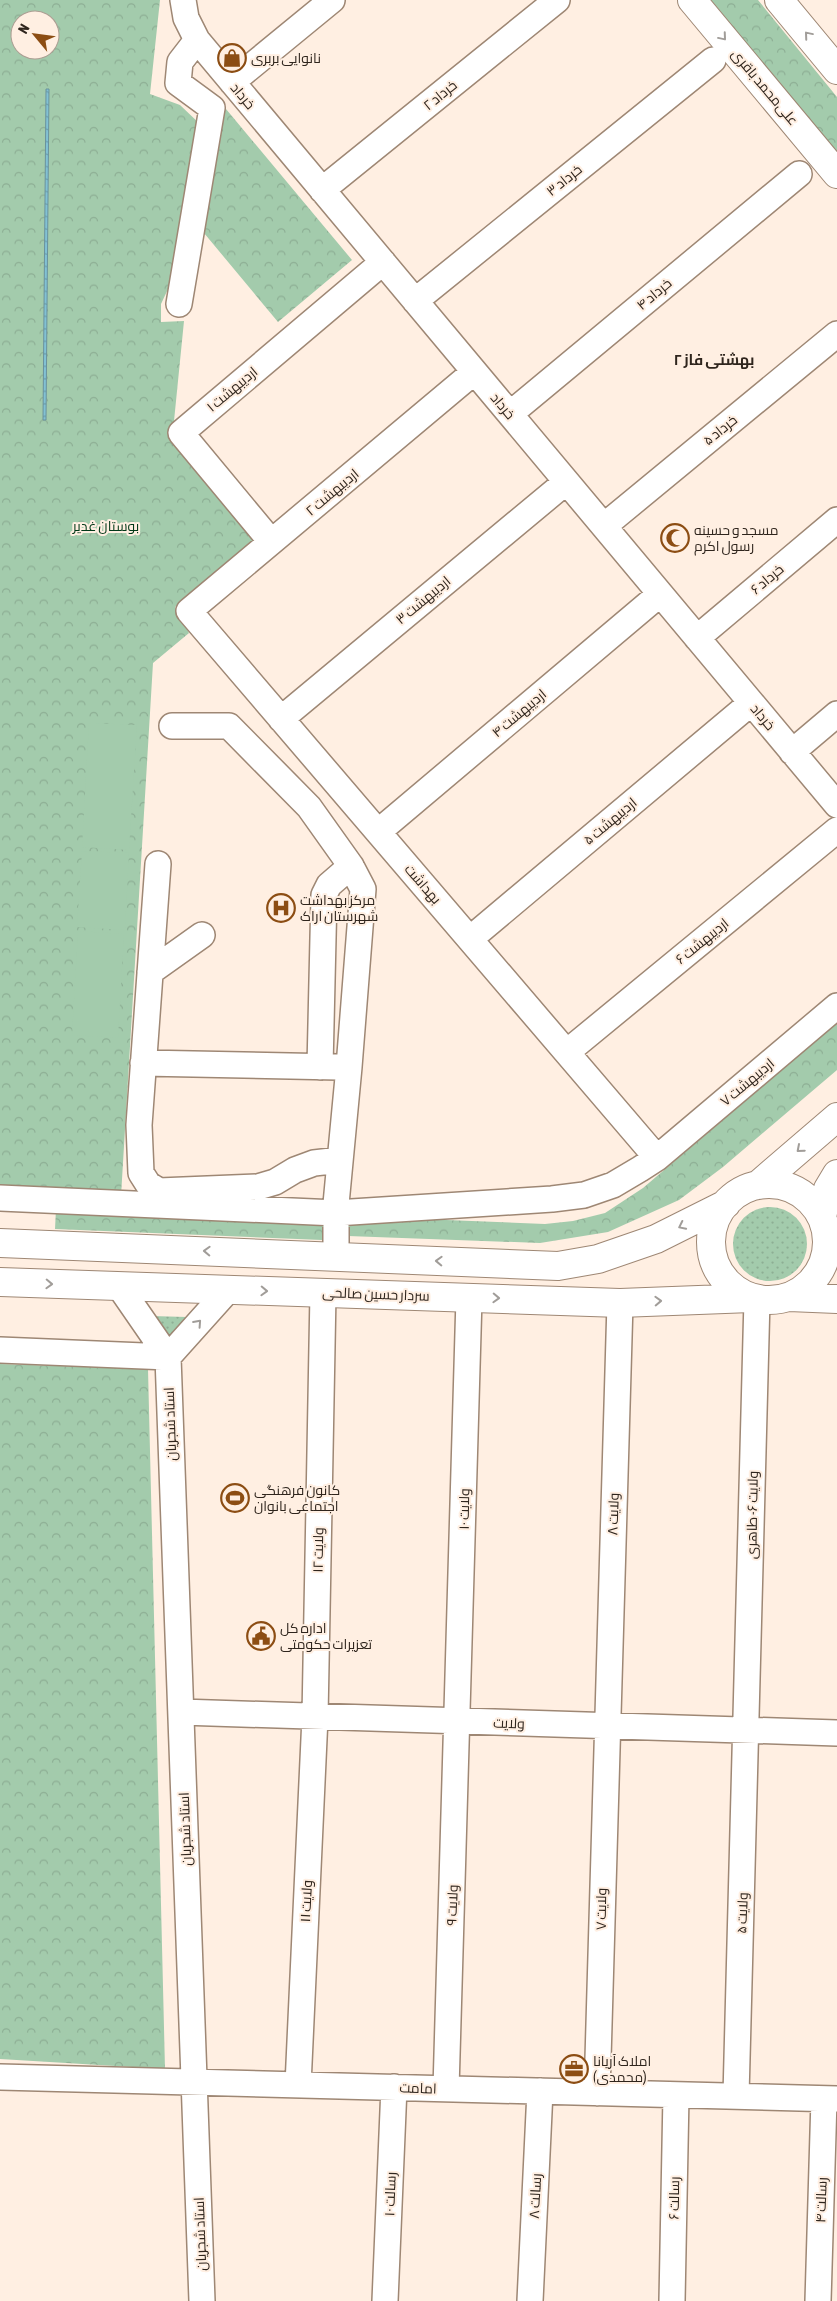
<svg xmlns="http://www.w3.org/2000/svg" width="837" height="2301" font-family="'Asap Condensed',Cairo,sans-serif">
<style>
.grass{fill:url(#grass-dots)}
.park{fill:url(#park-crowns);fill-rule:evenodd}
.pitch{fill:#a3cbac}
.water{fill:url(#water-waves);stroke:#69929d}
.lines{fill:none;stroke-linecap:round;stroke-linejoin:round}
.minor-casing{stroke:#9e8774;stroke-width:28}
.major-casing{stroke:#9e8774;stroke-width:30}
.minor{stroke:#fff;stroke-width:25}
.major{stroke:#fff;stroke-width:28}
.oneway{stroke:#a19d99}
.labels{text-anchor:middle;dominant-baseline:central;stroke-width:4;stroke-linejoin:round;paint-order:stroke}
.poi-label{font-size:14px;fill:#2f251d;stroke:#ffefe2;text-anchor:start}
.street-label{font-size:14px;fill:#2f251d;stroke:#ffefe2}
.park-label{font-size:14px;fill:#003817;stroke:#ffefe2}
.neighbourhood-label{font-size:15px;font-weight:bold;fill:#2f251d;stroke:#ffefe2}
</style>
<defs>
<pattern id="grass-dots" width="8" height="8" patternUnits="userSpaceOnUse" patternTransform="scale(1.25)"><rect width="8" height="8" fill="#a3cbac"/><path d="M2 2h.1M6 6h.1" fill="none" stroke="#8dae94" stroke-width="1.8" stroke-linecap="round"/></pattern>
<pattern id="park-crowns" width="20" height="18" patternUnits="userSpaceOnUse" patternTransform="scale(1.25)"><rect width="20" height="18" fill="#a3cbac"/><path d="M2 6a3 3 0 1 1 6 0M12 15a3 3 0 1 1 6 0" fill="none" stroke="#8dae94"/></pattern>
<pattern id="water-waves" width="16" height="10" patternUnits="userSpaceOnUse" patternTransform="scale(1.25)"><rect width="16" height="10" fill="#82c1d4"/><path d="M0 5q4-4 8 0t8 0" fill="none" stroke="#6b9dab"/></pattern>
</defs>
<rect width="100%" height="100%" fill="#ffefe2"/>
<path class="grass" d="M733 1244a37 37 0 1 1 74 0a37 37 0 1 1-74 0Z
M 151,1316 L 187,1317 L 169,1343 Z"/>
<path class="park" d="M 0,0 L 160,0 L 150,94 L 180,105 L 201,125 L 175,274 L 161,304 L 161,322 L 184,321 L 172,441 L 256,538 L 175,607 L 189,633 L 153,663 L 121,1196 L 0,1191 ZM 20,20 L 50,20 L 50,50 L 20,50 Z
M 711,0 L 758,0 L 837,97 L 837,155 Z
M 221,103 L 352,260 L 278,322 L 199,227 Z
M 837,1023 L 837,1070 L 723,1167 L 679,1200 L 608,1232 L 540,1243 L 348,1236 L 345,1216 L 545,1224 L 573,1221 L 605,1213 L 643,1188 Z
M 56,1209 L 329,1220 L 322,1240 L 55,1229 Z
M 0,1364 L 148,1369 L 165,2069 L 0,2059 Z"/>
<path class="pitch" d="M 89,723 L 137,725 L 129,850 L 82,847 Z
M 82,851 L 129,853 L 125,930 L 77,927 Z
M 78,931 L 124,934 L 118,1038 L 72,1035 Z"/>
<path class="water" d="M 46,89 L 49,89 L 46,420 L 43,420 Z"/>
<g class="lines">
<defs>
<path id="minor" d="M 183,0 L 186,18 L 197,40 L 837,805
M 232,82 L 332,0
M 322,190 L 557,0
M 415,301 L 713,60
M 179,304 L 212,108 L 178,83 L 180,62 L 197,40
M 474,372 L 189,611 L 657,1158
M 510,414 L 799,174
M 604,526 L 837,334
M 264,533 L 181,433 L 383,262
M 697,638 L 837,520
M 281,719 L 566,482
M 172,726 L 229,726 L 309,807 L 351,866 L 363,889 L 349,1067 L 336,1204 L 336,1257
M 792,752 L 837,714
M 378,832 L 660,594
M 158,864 L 139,1125 L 141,1173 L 148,1184 L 159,1191 L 258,1187 L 275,1182 L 295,1170 L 314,1163 L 340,1160
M 470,939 L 751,703
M 150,972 L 202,935
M 567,1052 L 837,830
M 143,1063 L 338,1067
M 320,1067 L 324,895 L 329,885 L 351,866
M 0,1198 L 336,1213 L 552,1199 L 584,1195 L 613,1185 L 640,1169 L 657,1158 L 837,1006
M 119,1286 L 168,1357
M 0,1350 L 168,1357
M 168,1357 L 202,2301
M 168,1357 L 229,1289
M 181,1712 L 837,1733
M 0,2077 L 837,2099
M 298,2085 L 315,1717 L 323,1293
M 446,2089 L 469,1298
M 597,2093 L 620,1303
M 736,2096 L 757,1299
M 385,2301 L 394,2087
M 530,2301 L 540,2091
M 672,2301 L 676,2095
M 818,2301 L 824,2099"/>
<path id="major" d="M 692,0 L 837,174
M 779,0 L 837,70
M711 1242a58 58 0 1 1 116 0a58 58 0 1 1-116 0Z
M 758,1185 L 837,1117
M 822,1217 L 828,1189 L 837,1174
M 0,1243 L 558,1266 L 598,1259 L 656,1239 L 726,1204
M 0,1282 L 620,1303 L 751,1298
M 789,1297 L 837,1299"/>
</defs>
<use href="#minor" class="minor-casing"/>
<use href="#major" class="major-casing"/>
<use href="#minor" class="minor"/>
<use href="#major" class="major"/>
</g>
<defs><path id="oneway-chevron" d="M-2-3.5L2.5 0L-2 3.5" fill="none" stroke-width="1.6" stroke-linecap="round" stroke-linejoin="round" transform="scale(1.25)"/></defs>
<g class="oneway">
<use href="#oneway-chevron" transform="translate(808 35) rotate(-130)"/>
<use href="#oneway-chevron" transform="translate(723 37) rotate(50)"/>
<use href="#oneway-chevron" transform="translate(800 1149) rotate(139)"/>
<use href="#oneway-chevron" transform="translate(682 1226) rotate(154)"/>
<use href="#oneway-chevron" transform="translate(207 1251) rotate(-178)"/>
<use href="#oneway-chevron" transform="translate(439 1261) rotate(-178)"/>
<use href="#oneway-chevron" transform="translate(49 1284) rotate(2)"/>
<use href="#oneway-chevron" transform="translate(264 1291) rotate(2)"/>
<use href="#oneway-chevron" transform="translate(496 1298) rotate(2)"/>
<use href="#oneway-chevron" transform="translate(658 1301) rotate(-2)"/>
<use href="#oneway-chevron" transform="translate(198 1323) rotate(-48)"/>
</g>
<defs>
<symbol id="shop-ring" viewBox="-11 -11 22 22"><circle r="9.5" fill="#ffefe2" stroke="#8c4d13" stroke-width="1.5"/><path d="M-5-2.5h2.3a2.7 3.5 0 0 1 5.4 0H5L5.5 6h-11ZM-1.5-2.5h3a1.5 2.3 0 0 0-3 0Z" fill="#8c4d13"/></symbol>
<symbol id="mosque-ring" viewBox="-11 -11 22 22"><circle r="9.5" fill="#ffefe2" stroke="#8c4d13" stroke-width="1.5"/><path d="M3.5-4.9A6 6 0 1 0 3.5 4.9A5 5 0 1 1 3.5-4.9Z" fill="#8c4d13"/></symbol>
<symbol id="hospital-ring" viewBox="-11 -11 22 22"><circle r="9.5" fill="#ffefe2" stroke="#8c4d13" stroke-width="1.5"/><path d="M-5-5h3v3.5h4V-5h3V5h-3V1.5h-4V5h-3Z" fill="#8c4d13"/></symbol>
<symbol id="stadium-ring" viewBox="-11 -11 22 22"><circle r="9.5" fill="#ffefe2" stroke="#8c4d13" stroke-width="1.5"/><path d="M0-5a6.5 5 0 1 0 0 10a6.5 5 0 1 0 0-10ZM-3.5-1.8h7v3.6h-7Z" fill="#8c4d13"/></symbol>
<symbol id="civic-ring" viewBox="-11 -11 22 22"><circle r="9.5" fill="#ffefe2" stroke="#8c4d13" stroke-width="1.5"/><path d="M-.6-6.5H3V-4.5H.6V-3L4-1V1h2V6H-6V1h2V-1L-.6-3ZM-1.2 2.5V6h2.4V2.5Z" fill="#8c4d13"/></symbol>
<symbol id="office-ring" viewBox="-11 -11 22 22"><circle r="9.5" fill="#ffefe2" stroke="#8c4d13" stroke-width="1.5"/><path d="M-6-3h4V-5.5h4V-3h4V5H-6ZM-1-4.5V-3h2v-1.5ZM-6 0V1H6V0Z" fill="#8c4d13"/></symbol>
</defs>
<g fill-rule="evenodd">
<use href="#shop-ring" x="216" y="42" width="32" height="32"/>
<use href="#mosque-ring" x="659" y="522" width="32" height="32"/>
<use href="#hospital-ring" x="265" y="892" width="32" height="32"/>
<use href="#stadium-ring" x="219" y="1482" width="32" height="32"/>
<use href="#civic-ring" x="245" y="1620" width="32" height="32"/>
<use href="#office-ring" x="558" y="2053" width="32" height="32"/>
</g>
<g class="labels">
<g class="poi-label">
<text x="251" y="58">نانوایی بربری</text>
<text x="694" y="530">مسجد و حسینه<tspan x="694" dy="16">رسول اکرم</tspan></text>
<text x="300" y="900">مرکز بهداشت<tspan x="300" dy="16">شهرستان اراک</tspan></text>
<text x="254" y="1490">کانون فرهنگی<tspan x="254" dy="16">اجتماعی بانوان</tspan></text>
<text x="280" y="1628">اداره کل<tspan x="280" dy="16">تعزیرات حکومتی</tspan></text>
<text x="593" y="2061">املاک آریانا<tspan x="593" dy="16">(محمدی)</tspan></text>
</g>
<g class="street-label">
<text transform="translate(765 87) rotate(50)">علی‌محمد باقری</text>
<text transform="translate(440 95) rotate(-39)">خرداد ۲</text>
<text transform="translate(243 96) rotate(50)">خرداد</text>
<text transform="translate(564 180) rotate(-39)">خرداد ۳</text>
<text transform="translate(654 294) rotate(-40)">خرداد ۴</text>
<text transform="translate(232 389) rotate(-40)">اردیبهشت ۱</text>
<text transform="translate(503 406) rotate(50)">خرداد</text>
<text transform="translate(720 430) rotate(-39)">خرداد ۵</text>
<text transform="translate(332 492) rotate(-40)">اردیبهشت ۲</text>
<text transform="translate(767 579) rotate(-40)">خرداد ۶</text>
<text transform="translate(423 600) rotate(-40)">اردیبهشت ۳</text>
<text transform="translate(519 713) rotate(-40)">اردیبهشت ۴</text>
<text transform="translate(763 717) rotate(50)">خرداد</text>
<text transform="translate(610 821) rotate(-40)">اردیبهشت ۵</text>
<text transform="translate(423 884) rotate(49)">بهداشت</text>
<text transform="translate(702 941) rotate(-39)">اردیبهشت ۶</text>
<text transform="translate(747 1082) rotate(-40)">اردیبهشت ۷</text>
<text transform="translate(376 1294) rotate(2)">سردار حسین صالحی</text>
<text transform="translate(170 1424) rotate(-92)">استاد شجریان</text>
<text transform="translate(464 1509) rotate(-89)">ولایت ۱۰</text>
<text transform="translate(613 1514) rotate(-88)">ولایت ۸</text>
<text transform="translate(752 1515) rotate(-89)">ولایت ۶- طاهری</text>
<text transform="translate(318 1550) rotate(-89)">ولایت ۱۲</text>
<text transform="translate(509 1723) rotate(2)">ولایت</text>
<text transform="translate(185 1829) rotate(-92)">استاد شجریان</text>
<text transform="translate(306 1901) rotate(-87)">ولایت ۱۱</text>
<text transform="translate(452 1905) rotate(-88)">ولایت ۹</text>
<text transform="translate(601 1909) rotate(-89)">ولایت ۷</text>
<text transform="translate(742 1913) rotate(-88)">ولایت ۵</text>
<text transform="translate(418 2088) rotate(2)">امامت</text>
<text transform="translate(390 2194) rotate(-88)">رسالت ۱۰</text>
<text transform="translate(535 2196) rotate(-87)">رسالت ۸</text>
<text transform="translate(674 2198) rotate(-89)">رسالت ۶</text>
<text transform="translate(821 2200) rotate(-88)">رسالت ۴</text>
<text transform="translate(200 2234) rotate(-92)">استاد شجریان</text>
</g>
<g class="park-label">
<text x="106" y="526">بوستان غدیر</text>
</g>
<g class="neighbourhood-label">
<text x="714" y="359">بهشتی فاز ۲</text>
</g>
</g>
<g transform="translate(35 35) rotate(299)"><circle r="24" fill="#ffefe2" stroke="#ac9e93"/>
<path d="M0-4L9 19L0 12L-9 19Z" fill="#8c4d13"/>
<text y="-8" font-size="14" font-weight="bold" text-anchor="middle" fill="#2f251d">N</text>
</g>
</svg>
